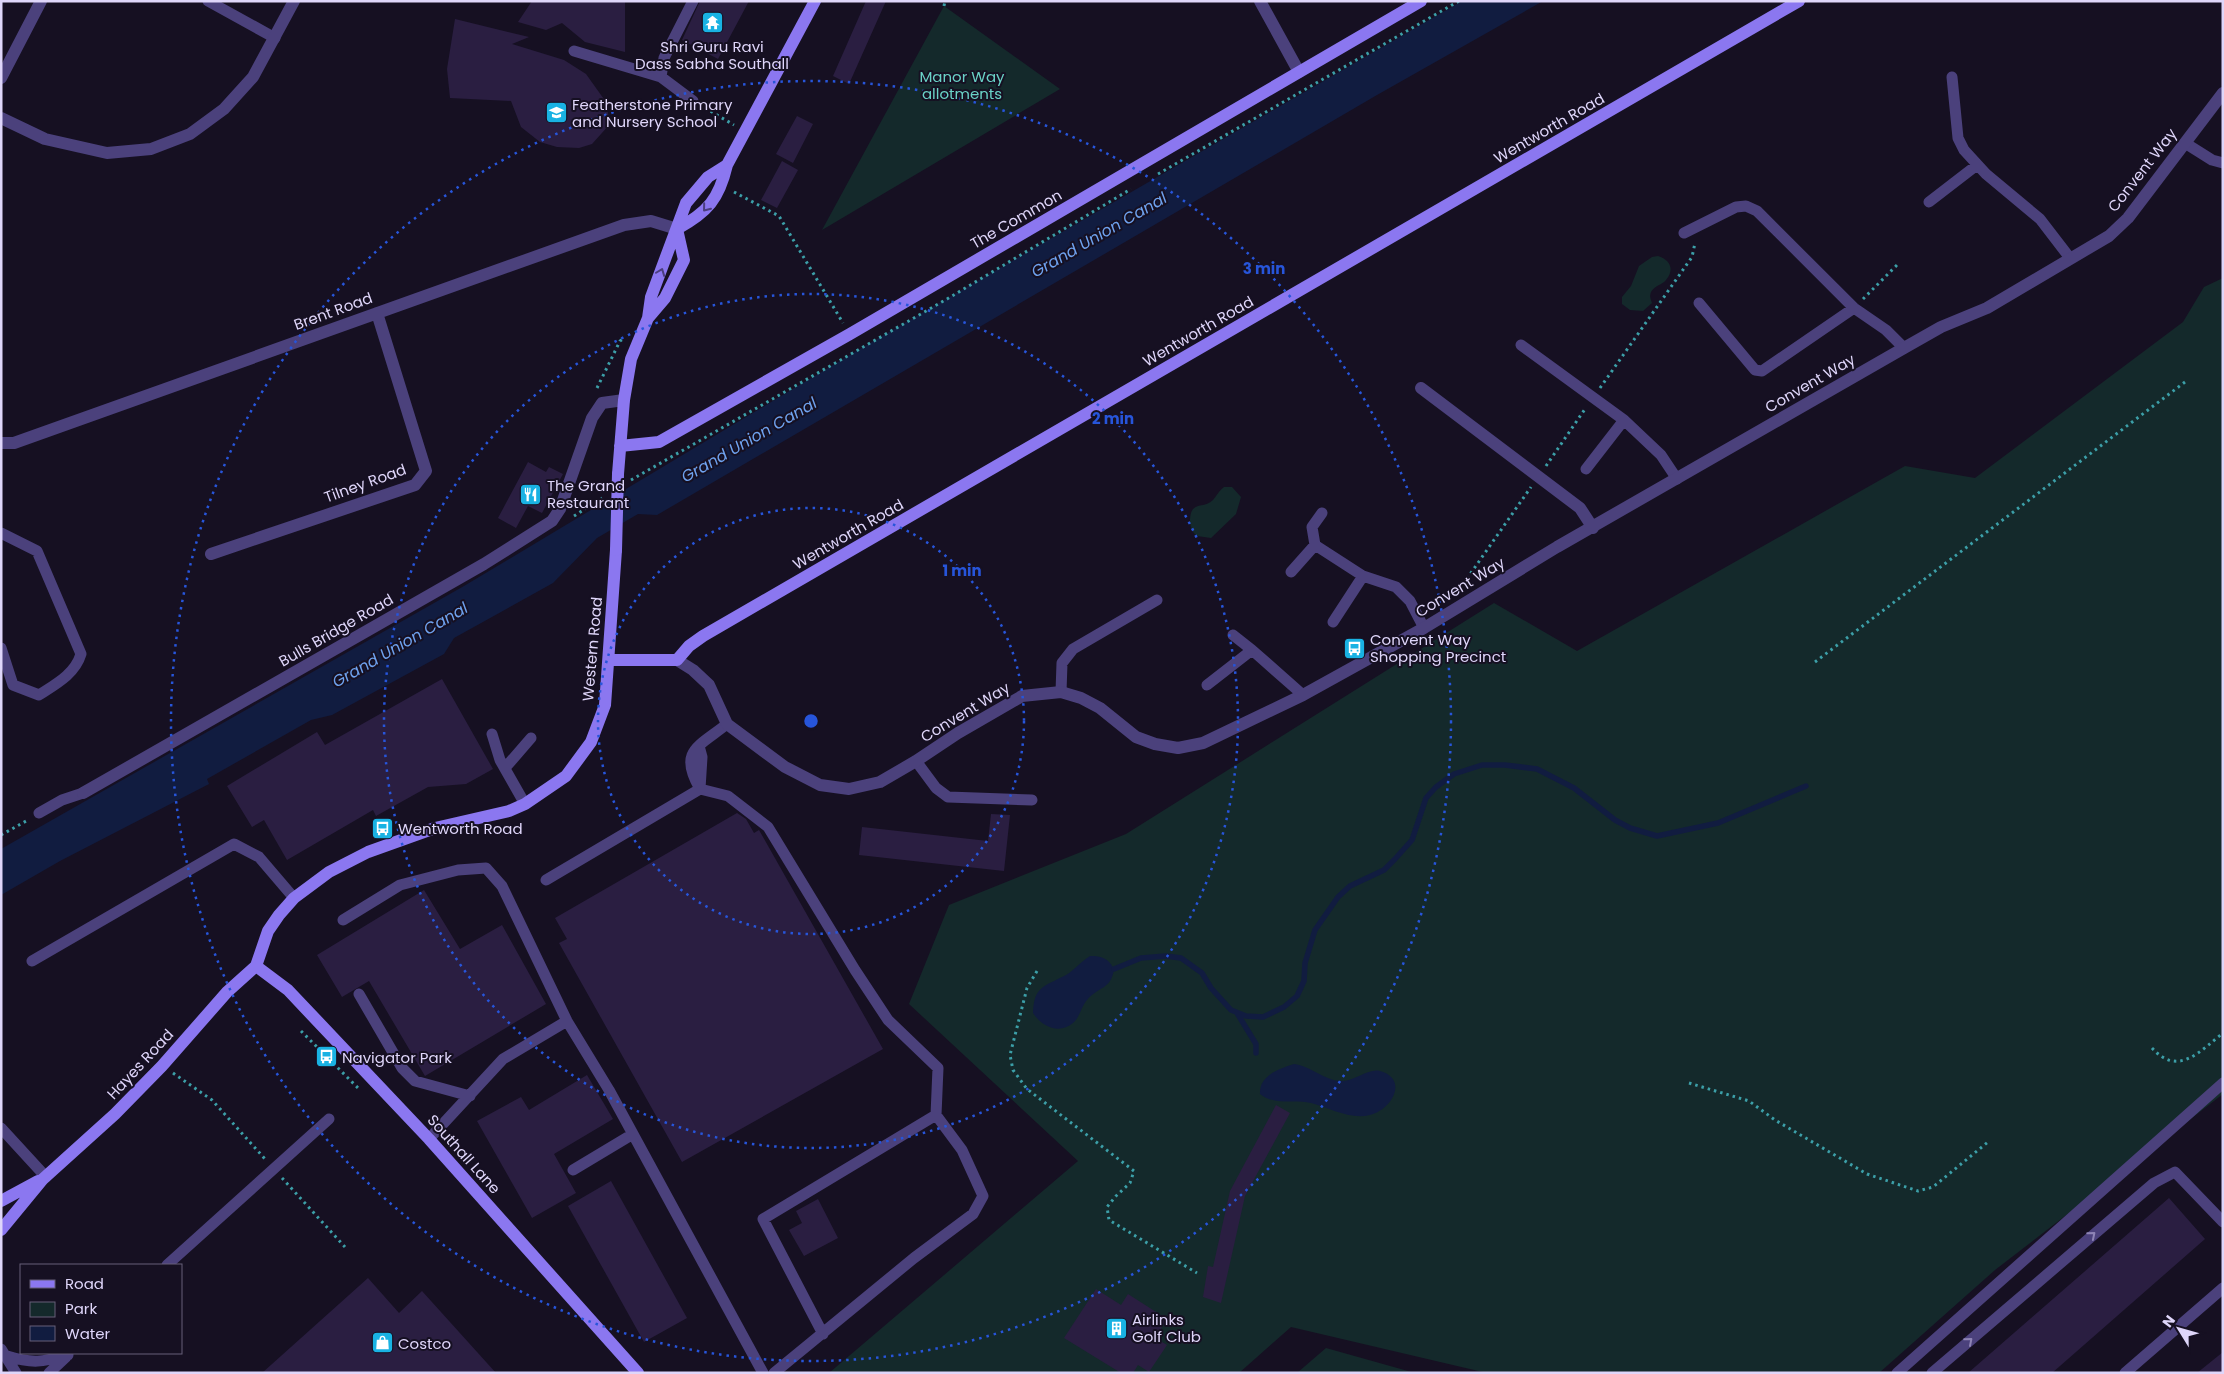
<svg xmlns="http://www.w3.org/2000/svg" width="2224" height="1374" font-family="Poppins,sans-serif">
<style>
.green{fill:#14292b}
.water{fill:#111c40}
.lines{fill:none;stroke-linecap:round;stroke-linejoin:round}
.stream{stroke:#111c40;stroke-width:5.5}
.building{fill:#2a1e41}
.path{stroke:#3c9fa8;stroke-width:3;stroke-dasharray:2.5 4;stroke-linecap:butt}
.lane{stroke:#4b417c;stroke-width:11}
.street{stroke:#4b417c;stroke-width:12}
.secondary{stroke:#8b77f0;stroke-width:12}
.secondary-bridge{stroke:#8b77f0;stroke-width:12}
.oneway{stroke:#4b3e7f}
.oneway2{stroke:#8e84b5}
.ring{fill:none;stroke:#2755da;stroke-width:2.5;stroke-dasharray:2.5 5}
.labels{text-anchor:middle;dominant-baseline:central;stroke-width:4;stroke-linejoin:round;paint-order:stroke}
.poi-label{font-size:15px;fill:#dfd6fa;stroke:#161022;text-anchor:start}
.park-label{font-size:15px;fill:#6ad2c7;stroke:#161022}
.street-label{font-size:15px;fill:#dfd6fa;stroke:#161022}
.water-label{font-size:16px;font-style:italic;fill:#6fa2ef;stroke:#161022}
.centre{fill:#2755da;stroke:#161022;stroke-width:2.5}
.ring-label{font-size:15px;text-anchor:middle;font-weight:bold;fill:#2755da;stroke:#161022;stroke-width:4;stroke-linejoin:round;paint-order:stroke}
</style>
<rect width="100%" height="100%" fill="#161022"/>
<path class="green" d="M 944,6 L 1060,89 L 822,230 Z
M 1658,256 C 1670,260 1675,269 1666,280 C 1662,285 1655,285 1651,292 C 1649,297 1651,299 1652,303 L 1643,311 L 1630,310 L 1622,304 L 1622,297 L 1631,286 L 1639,266 L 1652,257 Z
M 2223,278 L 2223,1094 L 1995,1270 L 1879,1373 L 1487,1373 L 1291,1327 L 1239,1373 L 829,1373 L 1078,1161 L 909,1004 L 949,905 L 1126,834 L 1494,603 L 1577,651 L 1905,466 L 1975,478 L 2183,322 L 2204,287 Z
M 1224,487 L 1232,487 L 1241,497 L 1236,514 L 1211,538 L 1197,536 C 1192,532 1191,528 1190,522 C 1190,499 1203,510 1213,500 C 1217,495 1219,491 1224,487 Z
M 1326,1348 L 1415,1373 L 1297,1373 Z"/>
<path class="water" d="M 1462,1 L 1543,1 L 1377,95 L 657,515 L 638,514 L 597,538 L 553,583 L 454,638 L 444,654 L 332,715 L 311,720 L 207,779 L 209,784 L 60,861 L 1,895 L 1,849 L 464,586 L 858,350 Z
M 1090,956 C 1102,956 1108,958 1114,969 C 1111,990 1099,986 1087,1000 C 1081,1007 1080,1017 1073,1023 C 1059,1035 1041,1026 1033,1013 C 1034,988 1042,987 1062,977 C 1072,973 1080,962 1090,956 Z
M 1294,1064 C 1311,1066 1326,1082 1344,1081 C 1355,1080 1370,1068 1380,1071 C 1409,1079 1392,1110 1370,1115 C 1350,1120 1330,1108 1311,1103 C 1294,1099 1275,1106 1260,1094 C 1259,1076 1278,1069 1294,1064 Z"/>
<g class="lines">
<path class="stream" d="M 1114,969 L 1141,958 L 1166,956 L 1181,958 L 1202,973 L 1211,988 L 1231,1010 L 1246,1016 L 1263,1017 L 1284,1007 L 1297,996 L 1304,981 L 1305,963 L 1315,930 L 1338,897 L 1350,886 L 1384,870 L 1395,859 L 1412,840 L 1426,798 L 1436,787 L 1454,774 L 1482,765 L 1505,765 L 1537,769 L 1574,788 L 1615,820 L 1630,828 L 1657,836 L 1718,823 L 1806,786
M 1237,1013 L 1256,1044 L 1256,1053"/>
</g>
<path class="building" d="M 532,1 L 625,1 L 625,52 L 585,42 L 562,23 L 546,30 L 518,22 Z
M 700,1 L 749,1 L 718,59 L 682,40 Z
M 866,1 L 886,1 L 849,84 L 833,76 Z
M 455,19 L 529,37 L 512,44 L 564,60 L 586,74 L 606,102 L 610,124 L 592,144 L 579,148 L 557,147 L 540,142 L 521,127 L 511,101 L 450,98 L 447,69 Z
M 797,116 L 813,124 L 793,163 L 776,154 Z
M 782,161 L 798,170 L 777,208 L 761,200 Z
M 528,462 L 546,472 L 549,467 L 563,474 L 542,513 L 528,506 L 516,528 L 498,518 Z
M 442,679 L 493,769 L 466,784 L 428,787 L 376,816 L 373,810 L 287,860 L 264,820 L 252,827 L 227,786 L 317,732 L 325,745 Z
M 737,813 L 746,819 L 754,833 L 759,830 L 883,1049 L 682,1162 L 559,943 L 567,939 L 555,918 Z
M 991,814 L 1010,815 L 1004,871 L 859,855 L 862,827 L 988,841 Z
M 424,890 L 460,949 L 502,925 L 546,1004 L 425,1076 L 369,981 L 342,997 L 317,955 Z
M 587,1075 L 613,1119 L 554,1154 L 576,1193 L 532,1218 L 477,1121 L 521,1097 L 529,1110 Z
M 1276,1105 L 1290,1113 L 1245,1196 L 1221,1303 L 1203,1297 L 1208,1266 L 1213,1267 L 1230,1191 Z
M 611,1181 L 687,1318 L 644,1342 L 568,1206 Z
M 2169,1198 L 2205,1239 L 2052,1373 L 1968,1373 Z
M 818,1199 L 838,1238 L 804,1256 L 789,1230 L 802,1223 L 796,1211 Z
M 368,1278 L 399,1313 L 422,1291 L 496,1373 L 262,1373 Z
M 1096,1289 L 1121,1305 L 1128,1294 L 1167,1319 L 1155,1338 L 1167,1345 L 1149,1372 L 1138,1365 L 1133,1373 L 1121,1373 L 1064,1338 Z
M 2223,1352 L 2223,1373 L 2197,1373 Z"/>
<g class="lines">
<path class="path" d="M 944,6 L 945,1
M 705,108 L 734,125
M 1158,174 L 1459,1
M 734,192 L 779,216 L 843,323
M 1863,299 L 1899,263
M 597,388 L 620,341 L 623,339
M 1600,388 L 1692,257 L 1695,243
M 1546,466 L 1585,409
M 631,480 L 947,299 L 1131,189
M 574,516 L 602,498
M 1466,585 L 1466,580 L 1531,487
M 1815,662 L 2185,382
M 1,835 L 28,820
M 1037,971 L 1027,988 L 1010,1055 L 1013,1070 L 1027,1089 L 1134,1171 L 1130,1183 L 1116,1196 L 1107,1207 L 1109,1220 L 1197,1273
M 301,1031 L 359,1089
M 2152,1048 C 2178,1077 2199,1052 2223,1033
M 173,1073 L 212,1100 L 265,1159
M 1689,1083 L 1749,1101 L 1775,1120 L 1867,1174 L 1918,1191 L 1933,1187 L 1988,1142
M 282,1178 L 345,1247"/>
<path class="lane" d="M 208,1 L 275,38
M 574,51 L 661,77 L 693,101
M 661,77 L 664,58 L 693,1
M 1952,77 L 1958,138 L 1964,150 L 1986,174 L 2040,219 L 2070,258
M 2185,143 L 2212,160 L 2223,163
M 1929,202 L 1977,165
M 1684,233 L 1736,207 L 1746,206 L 1757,211 L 1854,308 L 1886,330 L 1904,348
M 1699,303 L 1755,370 L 1762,371 L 1854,308
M 1521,345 L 1624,420
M 1586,469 L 1624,420 L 1661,455 L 1677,479
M 1,533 L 37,551 L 81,654 C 75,674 56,684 39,695 L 13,685 L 1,648
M 1315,545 L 1312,527 L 1322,513
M 1291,572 L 1315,545 L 1363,576 L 1396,587 L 1410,601 L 1424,628
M 1333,622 L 1363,576
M 1233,635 L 1252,650
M 1207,685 L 1252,650 L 1303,695
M 1061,692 L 1062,663 L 1073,649 L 1157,600
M 492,734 L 500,760 L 525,804
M 699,746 L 702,757 L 700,789
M 916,761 L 936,788 L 948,797 L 1032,800
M 505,768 L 531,738
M 700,789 C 678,751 698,747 727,724
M 39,813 L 62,800 L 83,793
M 546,880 L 700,789 L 728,796 L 768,827 L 855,970 L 888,1020 L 938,1068 L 936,1115
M 343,920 L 400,885 L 458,870 L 486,868 L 502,886 L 567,1021 L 609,1090 L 763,1373
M 32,961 L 234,844 L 259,857 L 294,898
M 359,994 L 402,1068 L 415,1081 L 470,1096
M 1,1128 L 46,1177
M 429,1139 L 503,1059 L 567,1021
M 573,1170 L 633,1134
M 167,1265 L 329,1119
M 1,1349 L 16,1373
M 7,1356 C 33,1364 42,1362 68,1355
M 49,1373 L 66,1357
M 774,1373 L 914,1258 L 973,1214 L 983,1196 L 962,1150 L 936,1115 L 763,1219 L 823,1334
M 1897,1373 L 2223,1083
M 1932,1373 L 2154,1183 L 2175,1172 L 2223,1222
M 2125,1373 L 2223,1288"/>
<path class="street" d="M 1260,1 L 1299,72
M 1,78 L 41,1
M 1,118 L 45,139 L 107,153 L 151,149 L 190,134 L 224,109 L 253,77 L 294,1
M 1421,388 L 1580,508 L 1593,528
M 1,443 L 14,443 L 624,225 L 651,221 L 677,229
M 211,554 L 415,485 L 426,471 L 377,313
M 677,660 L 693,670 L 709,685 L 727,724 L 785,767 L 820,785 L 849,789 L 880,782 L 916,761 L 958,733 L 1022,696 L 1061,692 L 1081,698 L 1100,708 L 1136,737 L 1155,744 L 1178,748 L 1203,743 L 1303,695 L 1424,628 L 1557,547 L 1904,348 L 1941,327 L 1987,308 L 2109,236 L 2128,218 L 2223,93
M 83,793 L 484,564 L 552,521 L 560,509 L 592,418 L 602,403 L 624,400"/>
<path class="secondary" d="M 648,318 L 651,297 L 686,203 L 708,177 L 727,165
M 620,446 L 659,442 L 850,334 L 1421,1
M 618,474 L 624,400 L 631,359 L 648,318 L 665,298 L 684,260 L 677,229 C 708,212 719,199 727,165 L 815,1
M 610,660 L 677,660 L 689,646 L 703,636 L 1799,1
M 256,966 L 268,931 L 279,915 L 294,898 L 329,872 L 368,852 L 435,828 L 509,811 L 525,804 L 566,776 L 591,742 L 605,705 L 616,550
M 256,966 L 288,990 L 429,1139 L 638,1373
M 1,1201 L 38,1181
M 1,1230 L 43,1179 L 115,1114 L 162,1066 L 227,992 L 256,966"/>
<path class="secondary-bridge" d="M 616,550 L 618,474"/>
</g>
<defs><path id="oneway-chevron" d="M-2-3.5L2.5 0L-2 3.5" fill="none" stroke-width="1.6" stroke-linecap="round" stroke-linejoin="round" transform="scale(1.25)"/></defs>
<g class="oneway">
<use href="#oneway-chevron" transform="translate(706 208) rotate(129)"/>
<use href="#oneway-chevron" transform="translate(661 272) rotate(-69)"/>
</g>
<g class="oneway2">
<use href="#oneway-chevron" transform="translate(2092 1235) rotate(-40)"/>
<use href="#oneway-chevron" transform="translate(1969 1341) rotate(-41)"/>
</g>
<g class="ring">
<circle cx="811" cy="721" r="213"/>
<circle cx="811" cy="721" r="427"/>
<circle cx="811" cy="721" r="640"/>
</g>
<defs>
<symbol id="temple-square" viewBox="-11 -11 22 22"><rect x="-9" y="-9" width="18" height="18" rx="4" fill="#19b2e3" stroke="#161022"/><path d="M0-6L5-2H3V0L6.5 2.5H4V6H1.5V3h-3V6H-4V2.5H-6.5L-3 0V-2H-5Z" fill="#fff"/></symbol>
<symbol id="school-square" viewBox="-11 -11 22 22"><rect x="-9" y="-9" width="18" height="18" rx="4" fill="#19b2e3" stroke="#161022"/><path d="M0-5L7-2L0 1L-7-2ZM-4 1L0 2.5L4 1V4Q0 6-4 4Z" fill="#fff"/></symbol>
<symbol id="restaurant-square" viewBox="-11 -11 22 22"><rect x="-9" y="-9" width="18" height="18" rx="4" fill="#19b2e3" stroke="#161022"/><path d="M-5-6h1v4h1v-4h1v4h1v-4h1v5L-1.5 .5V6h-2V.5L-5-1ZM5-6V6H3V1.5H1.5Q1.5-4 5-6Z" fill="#fff"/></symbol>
<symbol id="bus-square" viewBox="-11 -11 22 22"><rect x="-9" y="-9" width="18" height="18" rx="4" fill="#19b2e3" stroke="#161022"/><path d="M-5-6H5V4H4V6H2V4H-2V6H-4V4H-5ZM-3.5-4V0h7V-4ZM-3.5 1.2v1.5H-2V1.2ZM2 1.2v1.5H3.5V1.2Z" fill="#fff"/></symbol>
<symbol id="building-square" viewBox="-11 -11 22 22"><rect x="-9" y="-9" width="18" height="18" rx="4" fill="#19b2e3" stroke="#161022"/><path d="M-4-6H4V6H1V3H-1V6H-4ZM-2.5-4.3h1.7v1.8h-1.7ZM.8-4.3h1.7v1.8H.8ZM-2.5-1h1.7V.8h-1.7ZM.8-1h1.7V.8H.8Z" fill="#fff"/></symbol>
<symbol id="shop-square" viewBox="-11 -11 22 22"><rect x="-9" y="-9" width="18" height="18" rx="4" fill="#19b2e3" stroke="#161022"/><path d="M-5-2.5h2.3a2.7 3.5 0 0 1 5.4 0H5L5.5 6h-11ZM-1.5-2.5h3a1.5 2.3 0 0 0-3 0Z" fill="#fff"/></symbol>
</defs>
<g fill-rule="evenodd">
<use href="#temple-square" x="700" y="10" width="25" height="25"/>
<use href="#school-square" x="544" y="100" width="25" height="25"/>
<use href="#restaurant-square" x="518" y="482" width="25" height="25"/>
<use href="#bus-square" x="1342" y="636" width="25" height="25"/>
<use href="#bus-square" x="370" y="816" width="25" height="25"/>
<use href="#bus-square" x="314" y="1044" width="25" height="25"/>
<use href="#building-square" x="1104" y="1316" width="25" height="25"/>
<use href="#shop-square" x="370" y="1330" width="25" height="25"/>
</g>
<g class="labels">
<g class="poi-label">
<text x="712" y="46" text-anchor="middle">Shri Guru Ravi<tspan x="712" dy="17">Dass Sabha Southall</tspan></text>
<text x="572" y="104">Featherstone Primary<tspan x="572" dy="17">and Nursery School</tspan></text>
<text x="547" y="485">The Grand<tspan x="547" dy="17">Restaurant</tspan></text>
<text x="1370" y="639">Convent Way<tspan x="1370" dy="17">Shopping Precinct</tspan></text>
<text x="398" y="828">Wentworth Road</text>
<text x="342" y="1057">Navigator Park</text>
<text x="1132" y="1319">Airlinks<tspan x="1132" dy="17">Golf Club</tspan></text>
<text x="398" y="1343">Costco</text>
</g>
<g class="park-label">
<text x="962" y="76">Manor Way<tspan x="962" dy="17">allotments</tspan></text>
</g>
<g class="street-label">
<text transform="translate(1549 128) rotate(-30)">Wentworth Road</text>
<text transform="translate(2142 170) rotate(-52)">Convent Way</text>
<text transform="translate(1016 219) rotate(-30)">The Common</text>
<text transform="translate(333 311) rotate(-20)">Brent Road</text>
<text transform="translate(1198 331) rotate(-30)">Wentworth Road</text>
<text transform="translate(1810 383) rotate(-30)">Convent Way</text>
<text transform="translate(365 483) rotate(-20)">Tilney Road</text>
<text transform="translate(848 534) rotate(-30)">Wentworth Road</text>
<text transform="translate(1460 587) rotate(-31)">Convent Way</text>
<text transform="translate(336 630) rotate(-30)">Bulls Bridge Road</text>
<text transform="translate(592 649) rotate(-85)">Western Road</text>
<text transform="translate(965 712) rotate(-31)">Convent Way</text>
<text transform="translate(140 1064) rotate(-47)">Hayes Road</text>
<text transform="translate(464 1154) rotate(48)">Southall Lane</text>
</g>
<g class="water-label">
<text transform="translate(1099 235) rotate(-30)">Grand Union Canal</text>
<text transform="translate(749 440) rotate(-30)">Grand Union Canal</text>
<text transform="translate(400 645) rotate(-30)">Grand Union Canal</text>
</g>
</g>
<circle cx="811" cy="721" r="8" class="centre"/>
<g class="ring-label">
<text x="1264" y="274">3 min</text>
<text x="1113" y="424">2 min</text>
<text x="962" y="576">1 min</text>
</g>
<rect width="2224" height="1374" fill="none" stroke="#dfd6fa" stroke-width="5"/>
<rect x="20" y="1264" width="162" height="90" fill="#161022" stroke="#665f78"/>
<rect x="30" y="1280" width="25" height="8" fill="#8b77f0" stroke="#665f78"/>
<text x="65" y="1289" font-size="15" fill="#dfd6fa">Road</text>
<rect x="30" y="1302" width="25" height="15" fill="#14292b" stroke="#665f78"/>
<text x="65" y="1314" font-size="15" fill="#dfd6fa">Park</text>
<rect x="30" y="1326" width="25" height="15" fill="#111c40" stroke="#665f78"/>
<text x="65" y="1339" font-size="15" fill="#dfd6fa">Water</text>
<g transform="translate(2179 1329) rotate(307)" stroke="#161022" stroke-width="4" paint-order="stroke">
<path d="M0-4L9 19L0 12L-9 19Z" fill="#dfd6fa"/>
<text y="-8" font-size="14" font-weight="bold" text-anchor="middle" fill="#dfd6fa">N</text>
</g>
</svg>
